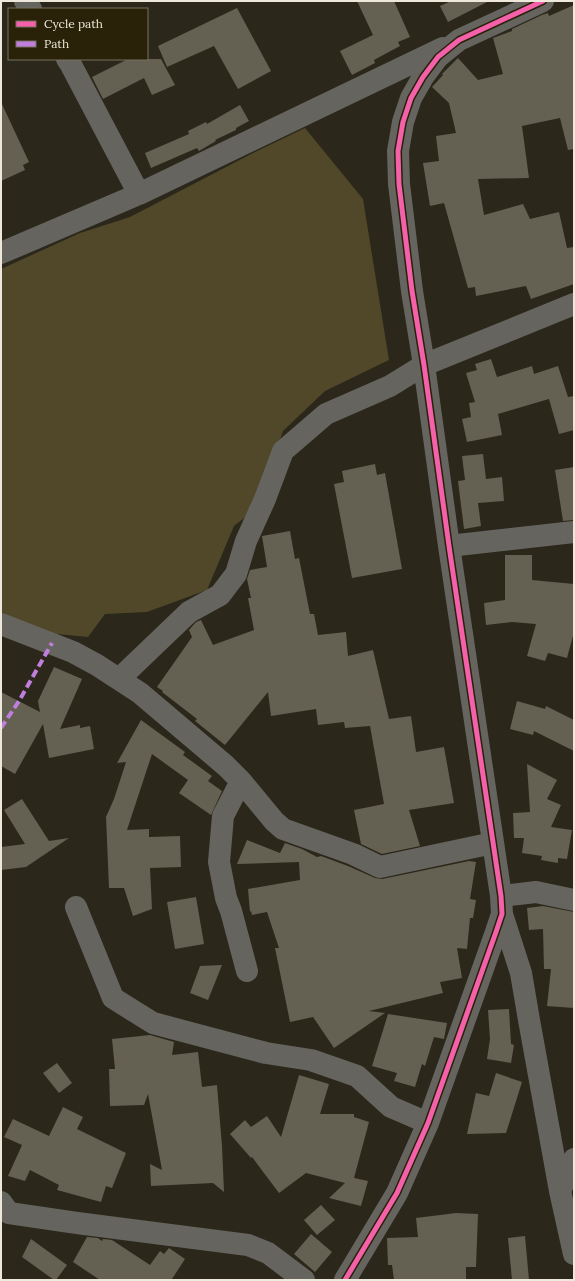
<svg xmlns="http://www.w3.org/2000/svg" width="575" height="1281" font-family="Lora,serif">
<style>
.green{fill:#514729}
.building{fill:#646052}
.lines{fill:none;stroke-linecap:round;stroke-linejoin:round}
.minor{stroke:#66645f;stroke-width:22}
.quiet{stroke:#c07fdc;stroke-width:4;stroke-dasharray:8 4;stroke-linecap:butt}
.cycleway-casing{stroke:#292108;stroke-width:8}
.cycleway{stroke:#f560ab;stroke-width:5}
</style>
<rect width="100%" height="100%" fill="#2b271a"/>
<path class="green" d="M 305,128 L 363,199 L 389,360 L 325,391 L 283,431 L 257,508 L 234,526 L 207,590 L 147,612 L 105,614 L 88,637 L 26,631 L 1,618 L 1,269 L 80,233 L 130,217 L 255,152 Z"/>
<path class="building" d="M 357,1 L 394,1 L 410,37 L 398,42 L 400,46 L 374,60 L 375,63 L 352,75 L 340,51 L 373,35 Z
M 451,1 L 489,1 L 448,22 L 440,6 Z
M 574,5 L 574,149 L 568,150 L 560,118 L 522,126 L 529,178 L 478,179 L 484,215 L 523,204 L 530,219 L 559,212 L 567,248 L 574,247 L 574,284 L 531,299 L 526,286 L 476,296 L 475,287 L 468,288 L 444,203 L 430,206 L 423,163 L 439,161 L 436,136 L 456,133 L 449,103 L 432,87 L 443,75 L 442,74 L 458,58 L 478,80 L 503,74 L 493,38 L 512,31 L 512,29 L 542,15 L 548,13 L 549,16 Z
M 237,8 L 271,71 L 238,89 L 214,46 L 167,67 L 158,46 Z
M 128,59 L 161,59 L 175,85 L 152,95 L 144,78 L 103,99 L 92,77 Z
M 1,102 L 29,162 L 23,165 L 25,170 L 1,181 Z
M 240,105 L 249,121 L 236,128 L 236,130 L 215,140 L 216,141 L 199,151 L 197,148 L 151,168 L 145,153 L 189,134 L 188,131 L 206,122 L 207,124 Z
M 491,359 L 497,377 L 532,366 L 534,374 L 558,366 L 568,397 L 574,396 L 574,430 L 559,434 L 549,399 L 498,414 L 502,435 L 467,442 L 462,419 L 471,417 L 469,403 L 475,402 L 466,373 L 477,370 L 475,364 Z
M 483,454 L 486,479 L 502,477 L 504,501 L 478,503 L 481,526 L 464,529 L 458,481 L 465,480 L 462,456 Z
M 375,464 L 377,475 L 385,473 L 402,569 L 352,578 L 334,484 L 344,482 L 342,471 Z
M 574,467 L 574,520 L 563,521 L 555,470 Z
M 290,531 L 295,559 L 299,558 L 310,614 L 314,614 L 318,635 L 346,632 L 348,656 L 373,650 L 389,719 L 411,716 L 416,752 L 444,747 L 454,803 L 409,810 L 420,846 L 382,854 L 361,844 L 354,810 L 384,804 L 370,726 L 345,728 L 344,722 L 318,725 L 316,709 L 271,716 L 268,692 L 225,745 L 195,721 L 197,719 L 162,692 L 163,691 L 157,687 L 192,637 L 189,630 L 196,622 L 201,620 L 213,645 L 254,630 L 248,598 L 251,598 L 247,579 L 250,570 L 267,567 L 262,536 Z
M 505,555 L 532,555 L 532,580 L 574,584 L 574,632 L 567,658 L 548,653 L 545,661 L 527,656 L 536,624 L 512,622 L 486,625 L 484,603 L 505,600 Z
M 54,667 L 82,679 L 60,729 L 80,725 L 80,728 L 90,726 L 94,749 L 49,758 L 43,724 L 15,774 L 1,766 L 1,692 L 40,712 L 38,701 Z
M 517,701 L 545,709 L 546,706 L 574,720 L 574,751 L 534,731 L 533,735 L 510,729 Z
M 141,720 L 185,752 L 183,755 L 212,776 L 208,781 L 222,791 L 211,815 L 179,793 L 188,780 L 152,754 L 127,830 L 149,829 L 149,837 L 180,836 L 181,867 L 150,868 L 152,909 L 133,916 L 124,888 L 109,888 L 106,817 L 114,799 L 126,762 L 117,763 Z
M 527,764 L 557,780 L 547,799 L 561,805 L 551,827 L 572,830 L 567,859 L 558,858 L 558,863 L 541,860 L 542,856 L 522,853 L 524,838 L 514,838 L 513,813 L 530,812 Z
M 22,799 L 49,841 L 69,838 L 26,867 L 1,870 L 1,847 L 25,844 L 4,810 Z
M 247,840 L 280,853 L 285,843 L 302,849 L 317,857 L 321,856 L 348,866 L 375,878 L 382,879 L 469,861 L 476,862 L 470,899 L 476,900 L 473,918 L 470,918 L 467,949 L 457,948 L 462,978 L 440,982 L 443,993 L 369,1011 L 385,1013 L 334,1048 L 313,1017 L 290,1022 L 275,948 L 279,948 L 267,912 L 252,915 L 251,911 L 250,912 L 248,889 L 300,880 L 299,862 L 237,864 Z
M 196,897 L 204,944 L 175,949 L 167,902 Z
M 543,906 L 574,912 L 574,1008 L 547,1006 L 551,969 L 544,969 L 543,929 L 529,930 L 527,908 Z
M 222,965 L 208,1000 L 190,993 L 200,966 Z
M 509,1009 L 511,1044 L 514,1045 L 511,1063 L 487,1059 L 490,1039 L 488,1010 Z
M 388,1014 L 447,1023 L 444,1039 L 434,1037 L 425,1066 L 422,1064 L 415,1087 L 394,1081 L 397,1073 L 372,1066 Z
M 150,1035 L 174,1042 L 172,1055 L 198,1052 L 202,1087 L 217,1085 L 222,1146 L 224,1192 L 213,1183 L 151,1186 L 150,1164 L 162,1170 L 148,1094 L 144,1105 L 110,1106 L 109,1069 L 115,1069 L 112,1039 Z
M 57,1063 L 72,1083 L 59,1093 L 43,1073 Z
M 496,1073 L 522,1082 L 506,1133 L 467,1134 L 476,1093 L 489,1096 Z
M 299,1075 L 329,1084 L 320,1114 L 354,1114 L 354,1117 L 369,1122 L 354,1178 L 368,1181 L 361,1206 L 329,1198 L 345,1183 L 306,1173 L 279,1193 L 252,1157 L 251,1158 L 230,1134 L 245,1120 L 251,1127 L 267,1116 L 281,1137 Z
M 63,1107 L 83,1117 L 77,1129 L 126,1153 L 112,1188 L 106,1186 L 101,1202 L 57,1190 L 59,1185 L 30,1170 L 25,1181 L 8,1176 L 22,1145 L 4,1137 L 13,1119 L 49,1136 Z
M 321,1205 L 335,1220 L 317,1235 L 304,1220 Z
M 456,1213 L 478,1214 L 476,1267 L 466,1267 L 466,1280 L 394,1280 L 392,1265 L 388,1265 L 387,1238 L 418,1237 L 416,1218 Z
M 311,1234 L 332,1252 L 315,1272 L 294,1254 Z
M 525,1236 L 529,1280 L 512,1280 L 508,1238 Z
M 87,1237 L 98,1238 L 102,1241 L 103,1239 L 112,1240 L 150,1265 L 160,1251 L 164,1254 L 169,1248 L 185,1259 L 172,1279 L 173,1280 L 100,1280 L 73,1262 Z
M 31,1239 L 67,1265 L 56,1280 L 54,1280 L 22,1257 Z"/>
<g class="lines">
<path class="minor" d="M 25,1 L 31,9
M 67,59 L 71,65 L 139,194
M 1,253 L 139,194 L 443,48
M 449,546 L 574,532
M 1,624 L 73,652 L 97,665 L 140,693 L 226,766 L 241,781 L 274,821 L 283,829 L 353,854 L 380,867 L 493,843
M 119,679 L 189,612 L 220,595 L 236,574 L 246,541 L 265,499 L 283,451 L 326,414 L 390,386 L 424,365 L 574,304
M 241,781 L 223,816 L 219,862 L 226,898 L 231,911 L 247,971
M 501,896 L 536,892 L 574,900
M 76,907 L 113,998 L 153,1023 L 266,1053 L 311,1060 L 357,1076 L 391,1107 L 428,1123
M 502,914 L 521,973 L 529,1020 L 560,1191 L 574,1254
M 560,1191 L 574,1159
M 1,1202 L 9,1213 L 77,1223 L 248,1245 L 268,1253 L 304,1280
M 345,1280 L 397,1193 L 428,1123 L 496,932 L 502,914 L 501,896 L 449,546 L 424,365 L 412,291 L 399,184 L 398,151 L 403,122 L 411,98 L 423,77 L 438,57 L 459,40 L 543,1"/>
<path class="quiet" d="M 1,728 L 19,701 L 52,643"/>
<defs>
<path id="cycleway" d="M 345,1280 L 397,1193 L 428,1123 L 496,932 L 502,914 L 501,896 L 449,546 L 424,365 L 412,291 L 399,184 L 398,151 L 403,122 L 411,98 L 423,77 L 438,57 L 459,40 L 543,1"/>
</defs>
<use href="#cycleway" class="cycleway-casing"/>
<use href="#cycleway" class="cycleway"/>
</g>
<rect width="575" height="1281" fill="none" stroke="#ede8d9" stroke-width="4"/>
<rect x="8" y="8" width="140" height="52" fill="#292108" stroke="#77715c"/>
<rect x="16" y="21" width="20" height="6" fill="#f560ab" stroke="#77715c"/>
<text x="44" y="28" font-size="12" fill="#ede8d9">Cycle path</text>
<rect x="16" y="41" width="20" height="6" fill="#c07fdc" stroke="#77715c"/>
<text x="44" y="48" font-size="12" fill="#ede8d9">Path</text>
</svg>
